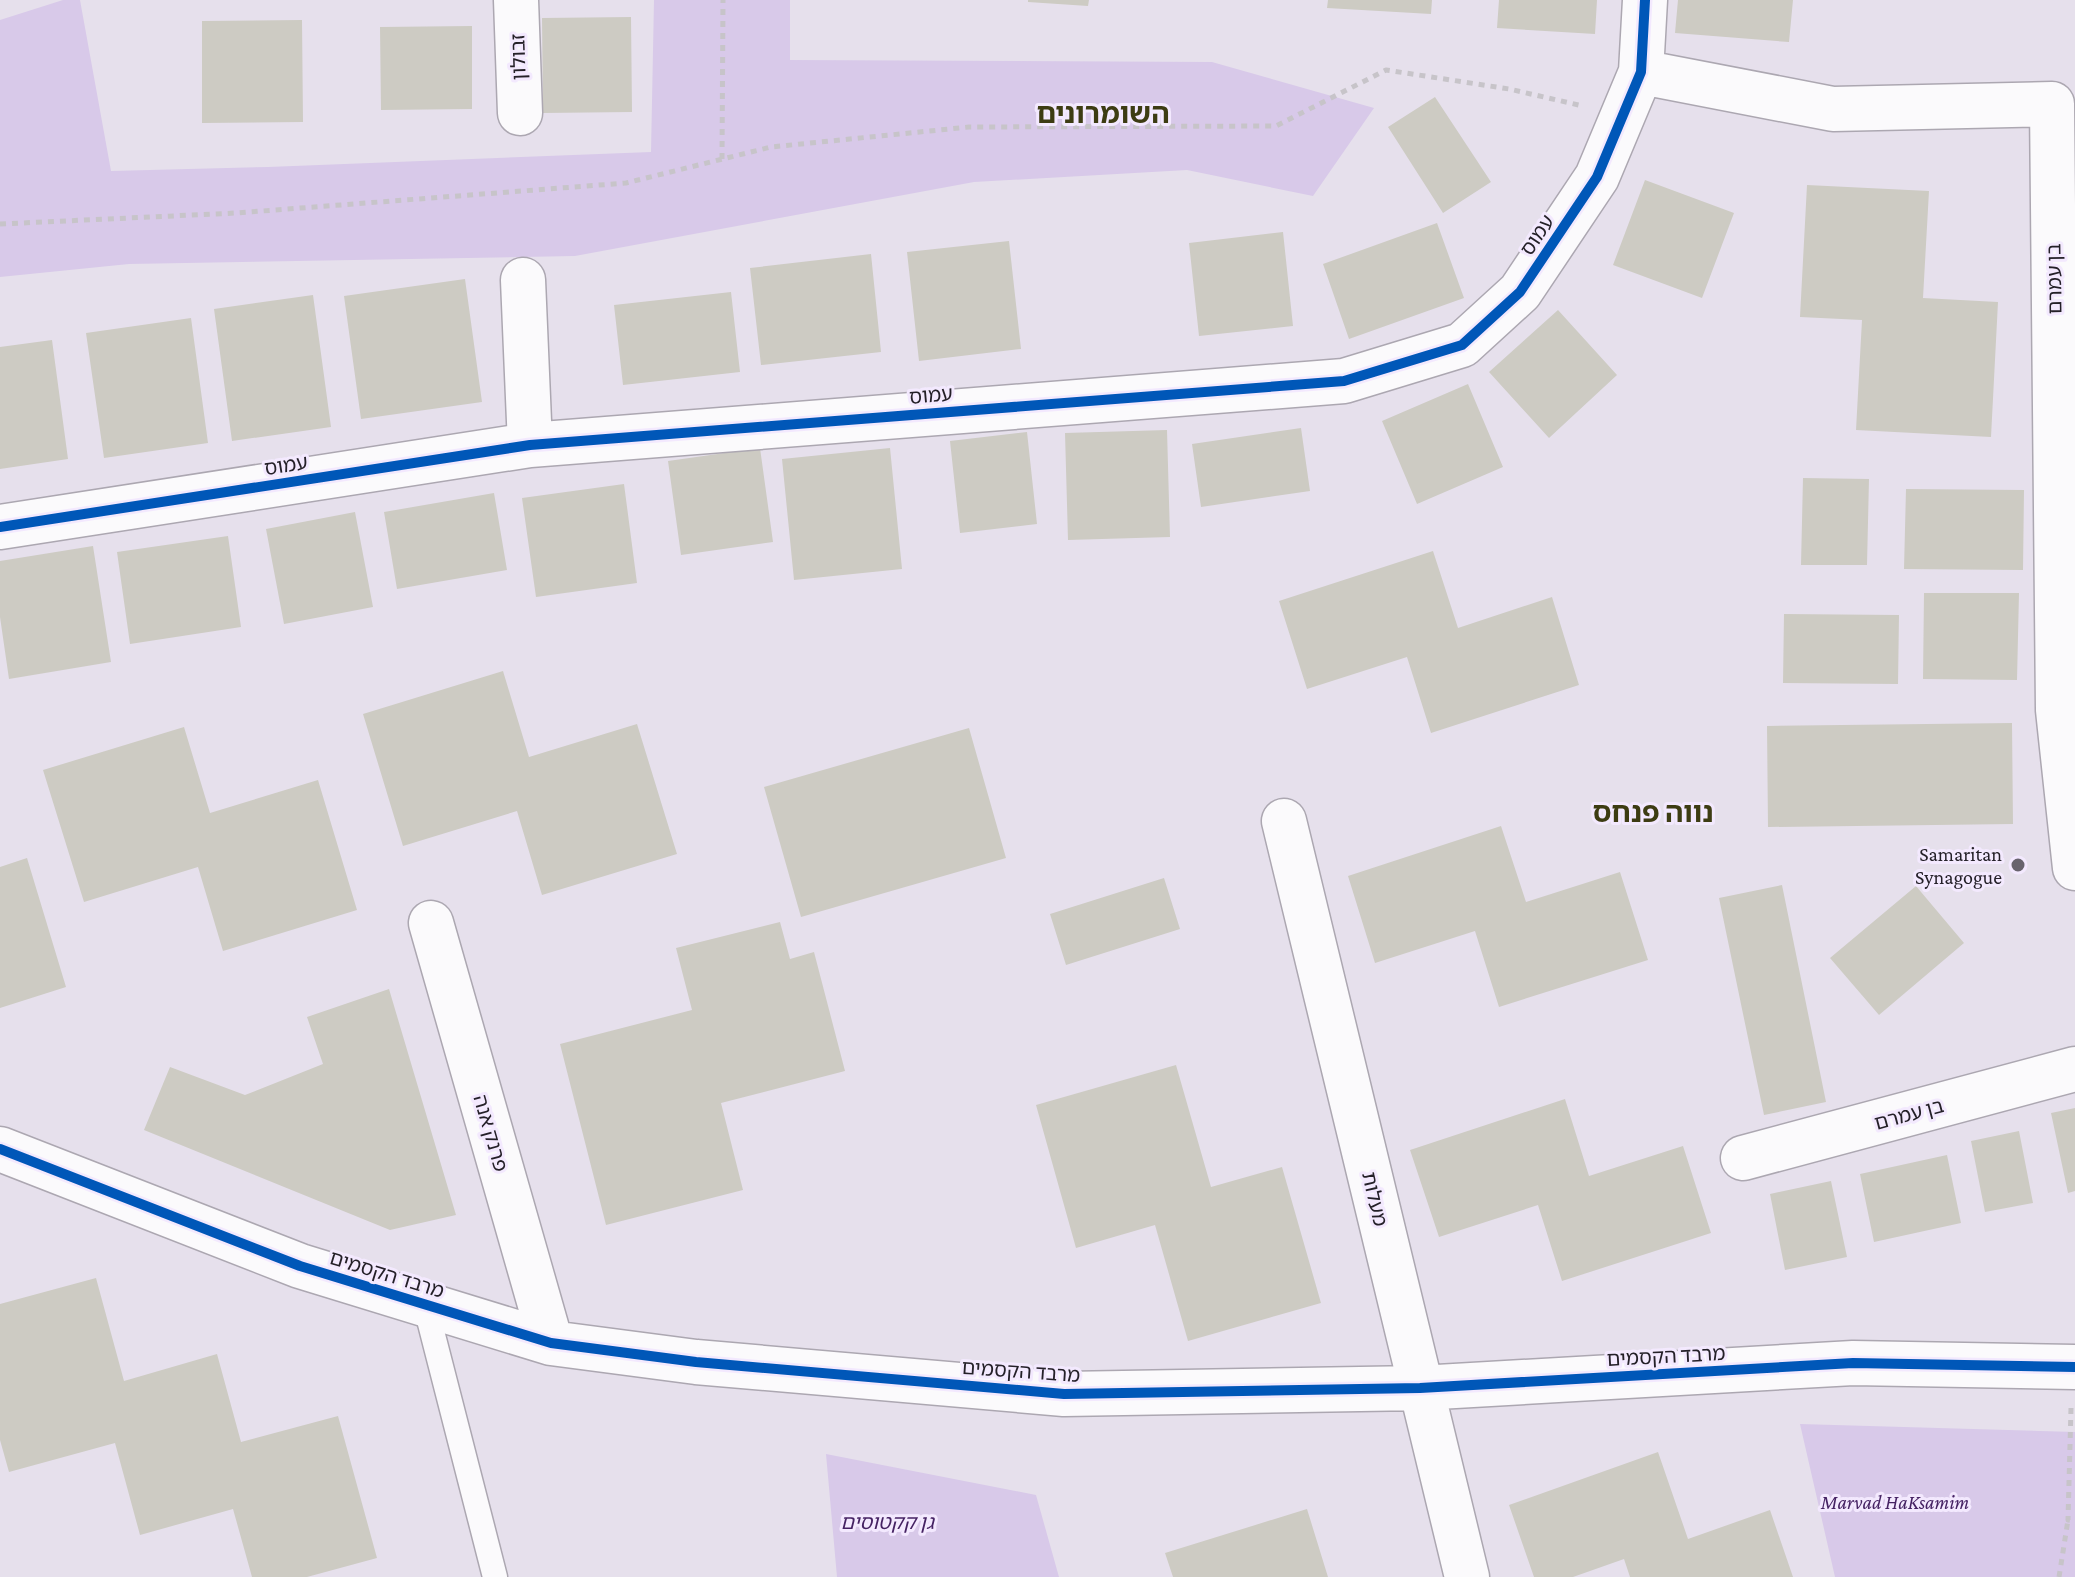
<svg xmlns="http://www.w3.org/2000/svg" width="2075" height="1577" font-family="'Crimson Pro','Noto Sans Hebrew',serif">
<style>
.green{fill:#d8c9e9}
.building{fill:#cdcbc3}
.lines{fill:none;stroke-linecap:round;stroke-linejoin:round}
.service-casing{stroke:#aca7b1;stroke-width:27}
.minor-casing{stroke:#aca7b1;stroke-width:47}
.path{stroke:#c7c4c9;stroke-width:5;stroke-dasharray:6 6;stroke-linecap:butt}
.service{stroke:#fbfafc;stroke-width:24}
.minor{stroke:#fbfafc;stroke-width:44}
.cycleway-casing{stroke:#f3e9fe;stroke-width:15}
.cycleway{stroke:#0057b8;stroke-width:10}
.poi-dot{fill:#68636d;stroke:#f3e9fe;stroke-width:3}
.labels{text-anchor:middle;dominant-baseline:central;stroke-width:6;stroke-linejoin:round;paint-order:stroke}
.street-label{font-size:20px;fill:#242028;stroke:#f3e9fe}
.poi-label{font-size:20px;fill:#242028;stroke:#f3e9fe;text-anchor:end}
.park-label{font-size:20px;font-style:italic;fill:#452263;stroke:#f3e9fe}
.district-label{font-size:28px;font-weight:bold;fill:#3d3c13;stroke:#f3e9fe}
</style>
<rect width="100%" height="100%" fill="#e6e0ec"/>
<path class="green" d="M 63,0 L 80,0 L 111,171 L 268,167 L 651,152 L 654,0 L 790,0 L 790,60 L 1212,62 L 1374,108 L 1313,196 L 1187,170 L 974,182 L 575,256 L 129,264 L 0,277 L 0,20 Z
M 1800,1424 L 2075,1432 L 2075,1577 L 1835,1577 Z
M 826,1454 L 1036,1495 L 1059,1577 L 837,1577 Z"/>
<path class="building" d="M 1028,0 L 1089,0 L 1088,6 L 1028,2 Z
M 1328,0 L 1432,0 L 1431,14 L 1327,8 Z
M 1499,0 L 1597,0 L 1595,34 L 1497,28 Z
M 1678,0 L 1793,0 L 1789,42 L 1675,33 Z
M 631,17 L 632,112 L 543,113 L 542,18 Z
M 302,20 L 303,122 L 202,123 L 202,21 Z
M 472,26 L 472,109 L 381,110 L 380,27 Z
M 1435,97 L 1491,182 L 1443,213 L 1388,127 Z
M 1645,180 L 1734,213 L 1702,298 L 1613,265 Z
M 1807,185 L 1929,191 L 1923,298 L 1998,302 L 1991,437 L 1856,430 L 1862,320 L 1800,317 Z
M 1437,223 L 1464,298 L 1349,339 L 1323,264 Z
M 1283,232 L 1293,326 L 1199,336 L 1189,243 Z
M 1009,241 L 1021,349 L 919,361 L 907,252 Z
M 871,254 L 881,352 L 761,365 L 750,268 Z
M 465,279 L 482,402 L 361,419 L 344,296 Z
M 731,292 L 740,372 L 623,385 L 614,305 Z
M 313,295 L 331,427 L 232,441 L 214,309 Z
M 1558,310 L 1617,375 L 1549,438 L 1489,372 Z
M 191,318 L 208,443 L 104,458 L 86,333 Z
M 52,340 L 68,459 L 0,469 L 0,347 Z
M 1468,384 L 1503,467 L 1417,504 L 1382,421 Z
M 1301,428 L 1310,491 L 1201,507 L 1192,444 Z
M 1167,430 L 1170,537 L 1068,540 L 1065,433 Z
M 1027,432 L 1037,524 L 960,533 L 950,441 Z
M 760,448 L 773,542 L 681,555 L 668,461 Z
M 890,448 L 902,569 L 794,580 L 782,459 Z
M 1803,478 L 1869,479 L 1867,565 L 1801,565 Z
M 624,484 L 637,583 L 536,597 L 522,498 Z
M 1906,489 L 2024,490 L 2023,570 L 1904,569 Z
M 494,493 L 507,570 L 397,589 L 384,512 Z
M 355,512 L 373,607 L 284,624 L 266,529 Z
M 228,536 L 241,627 L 130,644 L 117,552 Z
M 93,546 L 111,662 L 9,679 L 0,617 L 0,561 Z
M 1433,551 L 1458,628 L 1552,597 L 1579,685 L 1431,733 L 1407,657 L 1307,689 L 1279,601 Z
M 1924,593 L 2019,593 L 2017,680 L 1923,679 Z
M 1784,614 L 1899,615 L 1898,684 L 1783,683 Z
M 503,671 L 529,757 L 637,724 L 677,854 L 542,895 L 517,811 L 403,846 L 363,714 Z
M 2012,723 L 2013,824 L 1768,827 L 1767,726 Z
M 184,727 L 210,813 L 318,780 L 357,910 L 223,951 L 198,867 L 84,902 L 43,770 Z
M 969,728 L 1006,858 L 801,917 L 764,787 Z
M 1501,826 L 1526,902 L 1620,872 L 1648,960 L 1499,1007 L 1475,931 L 1375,963 L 1348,876 Z
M 27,858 L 66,987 L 0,1008 L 0,867 Z
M 1164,878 L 1180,929 L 1066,965 L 1050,914 Z
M 1782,885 L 1826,1102 L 1764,1115 L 1719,898 Z
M 1916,886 L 1964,943 L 1879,1015 L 1830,958 Z
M 780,922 L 790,959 L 814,952 L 845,1071 L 721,1103 L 743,1190 L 606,1225 L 560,1044 L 692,1010 L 676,948 Z
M 389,989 L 456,1215 L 390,1230 L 144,1130 L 170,1067 L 245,1095 L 323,1064 L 307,1017 Z
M 1176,1065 L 1211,1187 L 1282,1167 L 1321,1303 L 1188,1341 L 1155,1225 L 1076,1248 L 1036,1105 Z
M 1565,1099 L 1589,1176 L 1683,1146 L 1711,1233 L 1562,1281 L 1538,1205 L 1439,1237 L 1410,1150 Z
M 2075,1108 L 2075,1191 L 2068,1193 L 2051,1113 Z
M 2019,1131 L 2033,1203 L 1985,1212 L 1971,1141 Z
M 1947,1155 L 1961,1223 L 1874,1242 L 1860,1174 Z
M 1831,1181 L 1847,1257 L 1785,1270 L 1770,1194 Z
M 96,1278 L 124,1381 L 217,1354 L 241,1442 L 338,1416 L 377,1558 L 307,1577 L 252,1577 L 233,1509 L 140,1535 L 115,1443 L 9,1472 L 0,1440 L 0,1304 Z
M 1658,1452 L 1688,1539 L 1770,1510 L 1793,1577 L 1630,1577 L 1624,1559 L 1573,1577 L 1534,1577 L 1509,1505 Z
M 1307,1509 L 1328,1577 L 1173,1577 L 1165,1553 Z"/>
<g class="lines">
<defs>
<path id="service" d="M 425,1304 L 495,1577"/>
<path id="minor" d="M 516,0 L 520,113
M 1641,72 L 1833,109 L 2052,104 L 2058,710 L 2075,868
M 523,280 L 530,445
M 0,527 L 530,445 L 1344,381 L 1462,345 L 1520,292 L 1597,177 L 1641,72 L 1645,0
M 1284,821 L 1467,1577
M 431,923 L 551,1343
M 0,1149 L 300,1266 L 551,1343 L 696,1362 L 1064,1394 L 1420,1388 L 1853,1363 L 2075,1367
M 1743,1158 L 2075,1069"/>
</defs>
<use href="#service" class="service-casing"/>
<use href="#minor" class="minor-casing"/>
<path class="path" d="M 722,159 L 723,0
M 0,224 L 236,213 L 626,183 L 771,147 L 969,127 L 1276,126 L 1386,70 L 1509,89 L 1583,106
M 2071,1408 L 2068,1520 L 2075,1521
M 2059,1577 L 2068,1520"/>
<use href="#service" class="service"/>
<use href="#minor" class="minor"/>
<defs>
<path id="cycleway" d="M 0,527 L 530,445 L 1344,381 L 1462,345 L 1520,292 L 1597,177 L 1641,72 L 1645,0
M 0,1149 L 300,1266 L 551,1343 L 696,1362 L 1064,1394 L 1420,1388 L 1853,1363 L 2075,1367"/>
</defs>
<use href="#cycleway" class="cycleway-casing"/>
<use href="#cycleway" class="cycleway"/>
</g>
<circle class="poi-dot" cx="2018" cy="865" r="8"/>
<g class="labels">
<g class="street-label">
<text transform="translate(518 57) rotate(-92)">זבולון</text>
<text transform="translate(1537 235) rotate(-56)">עמוס</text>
<text transform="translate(2054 279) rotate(-91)">בן עמרם</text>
<text transform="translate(931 395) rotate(-5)">עמוס</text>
<text transform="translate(286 465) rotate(-9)">עמוס</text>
<text transform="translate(1909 1114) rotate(-15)">בן עמרם</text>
<text transform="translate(491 1133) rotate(74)">פרנק אנה</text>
<text transform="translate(1375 1199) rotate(77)">מעלות</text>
<text transform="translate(387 1274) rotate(17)">מרבד הקסמים</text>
<text transform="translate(1666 1356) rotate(-3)">מרבד הקסמים</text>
<text transform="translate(1021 1371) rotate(4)">מרבד הקסמים</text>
</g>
<g class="poi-label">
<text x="2002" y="854">Samaritan<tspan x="2002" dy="23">Synagogue</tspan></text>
</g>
<g class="park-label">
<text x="1895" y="1502">Marvad HaKsamim</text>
<text x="887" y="1522">גן קקטוסים</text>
</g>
<g class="district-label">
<text x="1103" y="113">השומרונים</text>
<text x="1653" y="812">נווה פנחס</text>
</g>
</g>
</svg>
